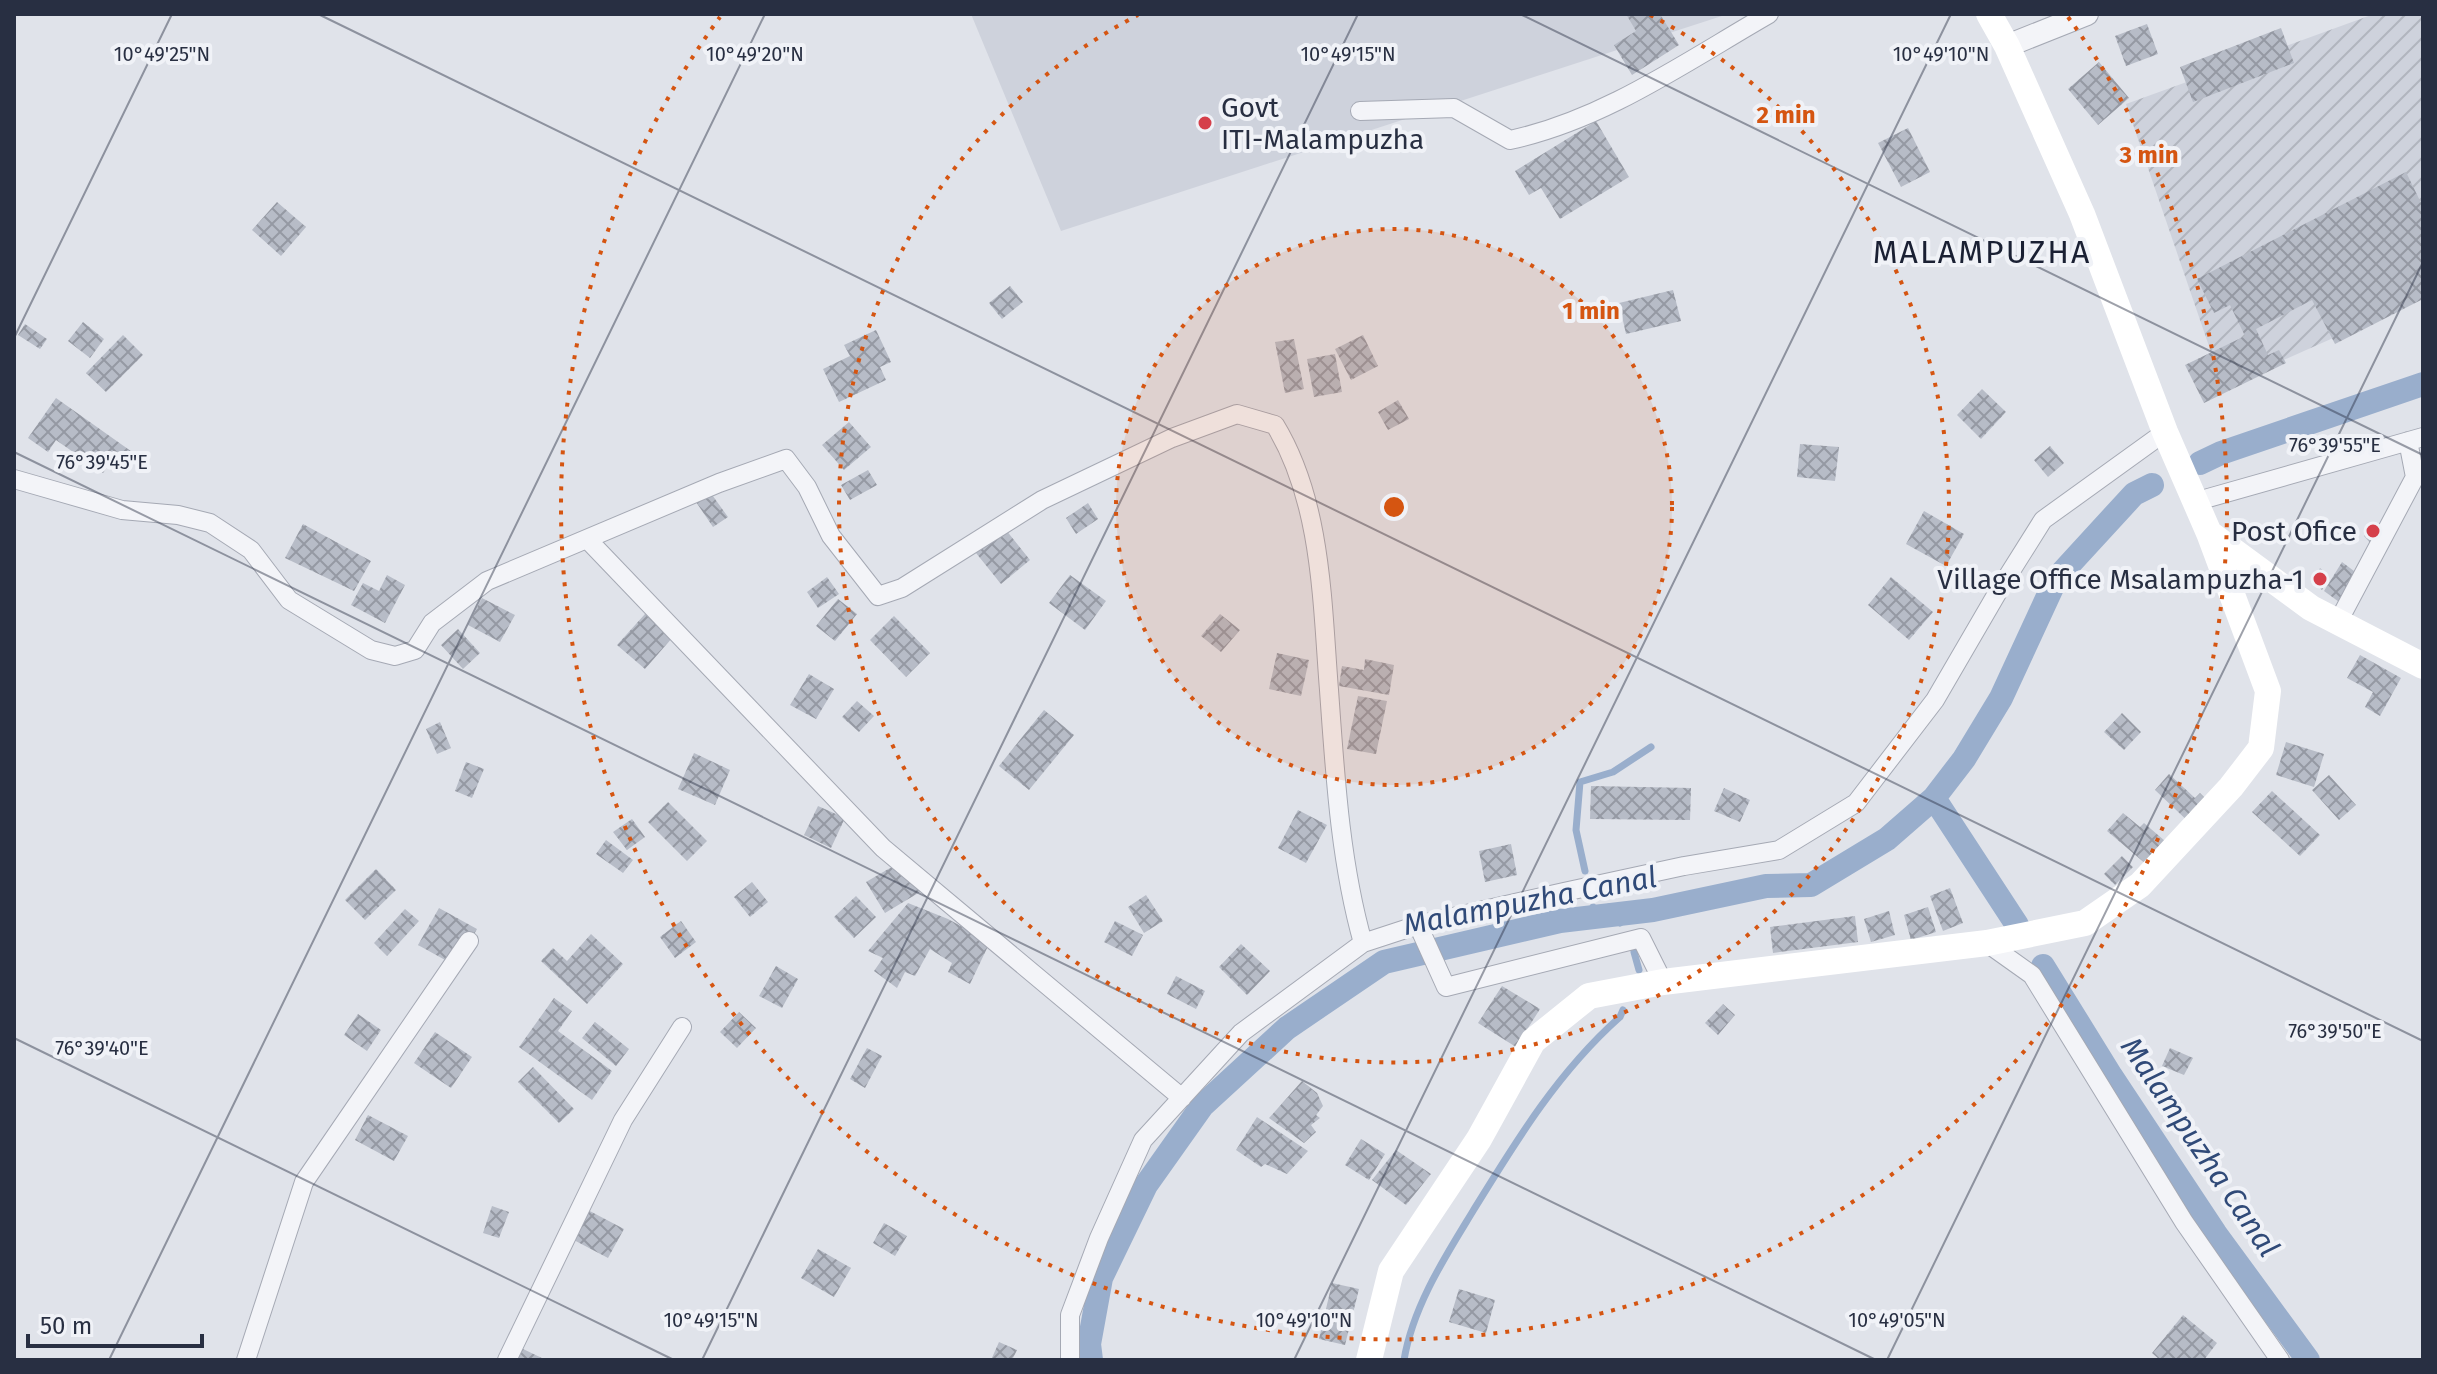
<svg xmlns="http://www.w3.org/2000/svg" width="2437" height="1374" font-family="'Fira Sans',sans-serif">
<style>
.built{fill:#ced2dc}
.industrial{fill:url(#industrial-furrows)}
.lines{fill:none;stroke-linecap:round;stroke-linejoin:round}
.stream{stroke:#99aecc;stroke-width:7}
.canal{stroke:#99aecc;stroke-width:24}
.building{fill:url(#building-cross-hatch)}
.minor-casing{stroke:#a5a9b4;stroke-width:20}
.tertiary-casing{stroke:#a5a9b4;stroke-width:24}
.minor{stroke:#f3f4f8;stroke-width:18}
.tertiary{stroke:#f3f4f8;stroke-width:22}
.secondary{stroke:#fff;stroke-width:26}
.ticks{fill:none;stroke:#282f42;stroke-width:2;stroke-opacity:0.45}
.ring{fill:none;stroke:#d55511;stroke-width:4;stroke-dasharray:4 8}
.poi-dot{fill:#d53f4a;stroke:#f0f2f7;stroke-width:3}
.labels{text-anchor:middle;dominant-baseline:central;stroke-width:8;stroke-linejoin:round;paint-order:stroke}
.poi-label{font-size:28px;fill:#282f42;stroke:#f0f2f7;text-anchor:end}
.water-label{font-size:30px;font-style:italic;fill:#304a78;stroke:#f0f2f7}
.quarter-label{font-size:32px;letter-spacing:2px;fill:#1a2033;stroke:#f0f2f7}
.ticks-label{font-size:20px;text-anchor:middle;fill:#282f42;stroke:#f0f2f7;stroke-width:8;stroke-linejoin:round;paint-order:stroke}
.centre{fill:#d55511;stroke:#f0f2f7;stroke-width:4}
.ring-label{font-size:24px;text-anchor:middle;font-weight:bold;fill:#d55511;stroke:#f0f2f7;stroke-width:8;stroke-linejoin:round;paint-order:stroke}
</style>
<defs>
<pattern id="industrial-furrows" width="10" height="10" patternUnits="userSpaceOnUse" patternTransform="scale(2)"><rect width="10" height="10" fill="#ced2dc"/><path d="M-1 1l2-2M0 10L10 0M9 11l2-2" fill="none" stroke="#b1b5be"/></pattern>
<pattern id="building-cross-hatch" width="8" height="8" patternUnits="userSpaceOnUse" patternTransform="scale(2)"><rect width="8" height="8" fill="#b7bcc7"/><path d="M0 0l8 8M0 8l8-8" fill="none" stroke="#9599a3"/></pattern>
</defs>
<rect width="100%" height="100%" fill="#e0e3ea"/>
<path class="built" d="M 971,14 L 1728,14 L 1061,231 Z"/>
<path class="industrial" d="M 2374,14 L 2423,14 L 2423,298 L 2223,387 L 2126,104 Z"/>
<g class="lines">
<path class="stream" d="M 1585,871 L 1576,830 L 1580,782 L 1613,772 L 1651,747
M 1593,907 L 1593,910 L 1610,907 L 1620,923
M 1634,952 L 1639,970
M 1404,1360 C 1413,1306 1445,1257 1473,1211 C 1516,1141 1558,1072 1620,1017 L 1623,1010"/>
<path class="canal" d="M 2200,463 L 2221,453 L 2423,384
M 1934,798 L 2017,925
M 2043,966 L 2111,1076 L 2215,1233 L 2308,1360
M 1091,1360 L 1089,1344 L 1101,1278 L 1146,1185 L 1202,1106 L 1287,1028 L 1384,962 L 1560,921 L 1653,910 L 1766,886 L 1811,885 L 1887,839 L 1934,798 L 1964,759 L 2001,698 L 2056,579 L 2134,494 L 2152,485"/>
</g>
<path class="building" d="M 1626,14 L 1660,14 L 1679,45 L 1632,75 L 1614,45 L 1636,31 Z
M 2147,24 L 2158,54 L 2126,66 L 2115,36 Z
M 2281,28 L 2294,63 L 2193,102 L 2180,67 Z
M 2099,62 L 2129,98 L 2098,125 L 2068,89 Z
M 1596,121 L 1629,177 L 1560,219 L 1541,188 L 1529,195 L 1515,171 Z
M 1908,128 L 1930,172 L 1901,187 L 1878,143 Z
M 2406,172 L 2423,207 L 2423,299 L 2335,344 L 2312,300 L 2256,329 L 2268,355 L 2279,350 L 2286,363 L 2204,403 L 2185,365 L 2245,336 L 2230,305 L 2214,313 L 2197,279 Z
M 277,202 L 306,227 L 281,256 L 252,230 Z
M 1010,286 L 1023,302 L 1002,319 L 989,303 Z
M 1673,290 L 1681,321 L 1626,334 L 1619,303 Z
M 83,322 L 104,339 L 90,358 L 68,341 Z
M 25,324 L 47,339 L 40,349 L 18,335 Z
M 876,330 L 891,362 L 880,367 L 886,380 L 839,402 L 823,369 L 850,356 L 844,345 Z
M 123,335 L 143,355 L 106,392 L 86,373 Z
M 1363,335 L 1378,366 L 1351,380 L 1335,349 Z
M 1294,339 L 1304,389 L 1285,393 L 1275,342 Z
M 1335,354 L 1342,392 L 1314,397 L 1307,359 Z
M 1982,389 L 2006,412 L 1981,439 L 1957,415 Z
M 56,398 L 135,454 L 127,464 L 116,456 L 103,473 L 56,440 L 48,452 L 28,438 Z
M 1398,400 L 1409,419 L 1388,430 L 1378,412 Z
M 849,422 L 871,447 L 844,470 L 822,445 Z
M 1800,444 L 1839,447 L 1835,481 L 1797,477 Z
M 2050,446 L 2064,463 L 2048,477 L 2034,460 Z
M 868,470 L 877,485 L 850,500 L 841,485 Z
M 710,492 L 728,517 L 713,527 L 696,502 Z
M 1088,503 L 1098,519 L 1076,534 L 1066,518 Z
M 1924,511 L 1964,534 L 1946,566 L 1906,544 Z
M 2371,523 L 2385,534 L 2373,546 L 2364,536 Z
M 303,524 L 371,561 L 354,591 L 285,558 Z
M 1006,530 L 1030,560 L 1001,584 L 976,553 Z
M 2342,562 L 2366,580 L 2346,607 L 2324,591 Z
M 2320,568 L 2329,576 L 2322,590 L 2313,581 Z
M 387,575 L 405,585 L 385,623 L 351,605 L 363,583 L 379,591 Z
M 1070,575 L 1106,601 L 1085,630 L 1049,603 Z
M 827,577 L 839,594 L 818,608 L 807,592 Z
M 1891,577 L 1933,612 L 1909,640 L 1868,605 Z
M 482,598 L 515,615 L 500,642 L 468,625 Z
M 838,599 L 857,614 L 835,641 L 816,626 Z
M 645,614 L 672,638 L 645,669 L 617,645 Z
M 1220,614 L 1240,630 L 1221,652 L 1201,636 Z
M 894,616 L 930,653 L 906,677 L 870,640 Z
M 458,629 L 480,653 L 463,669 L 441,645 Z
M 1277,653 L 1309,660 L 1301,696 L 1269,689 Z
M 2360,655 L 2401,678 L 2380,716 L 2365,707 L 2373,692 L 2347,678 Z
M 1365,659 L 1394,665 L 1389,695 L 1339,686 L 1342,666 L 1364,670 Z
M 809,674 L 834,689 L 816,719 L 790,705 Z
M 1358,696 L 1387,701 L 1376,754 L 1347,749 Z
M 857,701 L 874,716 L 859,732 L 842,717 Z
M 1044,710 L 1074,735 L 1029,790 L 999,766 Z
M 2122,713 L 2141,732 L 2124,750 L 2104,732 Z
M 440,722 L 451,748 L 437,754 L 426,729 Z
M 2286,742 L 2324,754 L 2314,787 L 2276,775 Z
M 694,753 L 730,770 L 715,805 L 678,789 Z
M 466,762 L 484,769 L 472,798 L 455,791 Z
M 2169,774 L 2195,798 L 2200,793 L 2213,806 L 2194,827 L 2155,790 Z
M 2329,775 L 2356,805 L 2339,820 L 2312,790 Z
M 1591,786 L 1691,788 L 1690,820 L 1590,819 Z
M 1724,788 L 1750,800 L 1740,822 L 1714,811 Z
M 2272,791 L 2320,835 L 2300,856 L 2252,812 Z
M 668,802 L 707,841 L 687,861 L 648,822 Z
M 818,806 L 845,818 L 831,848 L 804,835 Z
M 1298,810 L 1327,825 L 1306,863 L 1278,848 Z
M 2123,813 L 2140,827 L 2144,823 L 2172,847 L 2153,870 L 2107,831 Z
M 632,819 L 645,837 L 627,850 L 613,832 Z
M 606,840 L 633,860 L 623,873 L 596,854 Z
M 1511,844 L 1517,875 L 1485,882 L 1479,851 Z
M 2122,856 L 2133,867 L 2115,885 L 2104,874 Z
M 902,861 L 920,892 L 885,913 L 866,882 Z
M 376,869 L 396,890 L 365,920 L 345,900 Z
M 752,882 L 768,902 L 750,917 L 734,897 Z
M 1950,888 L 1963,923 L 1943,931 L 1930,896 Z
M 1146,895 L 1163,921 L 1144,933 L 1128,907 Z
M 856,896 L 876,917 L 854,938 L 834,917 Z
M 908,903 L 948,919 L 990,942 L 970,984 L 948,972 L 952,963 L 930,949 L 915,976 L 905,972 L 897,988 L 874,971 L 883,958 L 868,951 Z
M 1928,907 L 1936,932 L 1911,940 L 1904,915 Z
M 439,908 L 477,929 L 456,966 L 418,945 Z
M 405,909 L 419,921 L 387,956 L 374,943 Z
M 1889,911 L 1895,935 L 1871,942 L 1864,919 Z
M 1855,916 L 1858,942 L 1773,953 L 1770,927 Z
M 681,921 L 696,942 L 675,958 L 660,937 Z
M 1115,921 L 1143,935 L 1132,956 L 1104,942 Z
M 591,934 L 623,964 L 587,1004 L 541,961 L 553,948 L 567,961 Z
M 1241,944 L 1270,971 L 1247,995 L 1219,967 Z
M 776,966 L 798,979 L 782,1008 L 759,996 Z
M 1176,976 L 1205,991 L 1196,1009 L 1167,994 Z
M 1502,986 L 1540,1009 L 1516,1047 L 1478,1023 Z
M 554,998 L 572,1011 L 558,1031 L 612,1071 L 592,1100 L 519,1047 Z
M 1723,1004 L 1735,1015 L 1718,1035 L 1705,1023 Z
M 739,1012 L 756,1028 L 737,1048 L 720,1032 Z
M 358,1014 L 381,1030 L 367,1051 L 344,1035 Z
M 595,1022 L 629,1049 L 616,1066 L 582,1038 Z
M 435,1032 L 472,1057 L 451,1088 L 414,1063 Z
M 867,1048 L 882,1056 L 865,1088 L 850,1079 Z
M 2170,1048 L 2193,1058 L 2184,1075 L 2162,1066 Z
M 533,1067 L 574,1109 L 559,1123 L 518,1082 Z
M 1302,1081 L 1317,1093 L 1323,1106 L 1316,1115 L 1320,1118 L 1311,1125 L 1316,1132 L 1304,1143 L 1269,1118 Z
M 368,1115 L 408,1136 L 394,1161 L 355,1140 Z
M 1257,1117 L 1308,1151 L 1287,1174 L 1265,1164 L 1261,1167 L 1236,1150 Z
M 1361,1139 L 1385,1154 L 1369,1180 L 1345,1165 Z
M 1396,1150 L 1431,1174 L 1406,1205 L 1372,1180 Z
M 492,1206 L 509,1212 L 499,1238 L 483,1233 Z
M 586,1209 L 624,1229 L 608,1258 L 570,1238 Z
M 884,1223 L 907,1236 L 895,1256 L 873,1243 Z
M 818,1249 L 851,1268 L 834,1297 L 801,1278 Z
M 1332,1283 L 1359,1289 L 1345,1345 L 1319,1339 Z
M 1459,1289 L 1495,1300 L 1486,1333 L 1449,1322 Z
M 2183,1315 L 2217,1343 L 2204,1360 L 2160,1360 L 2152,1353 Z
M 999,1342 L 1017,1350 L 1012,1360 L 991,1360 Z
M 521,1348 L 546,1360 L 516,1360 Z"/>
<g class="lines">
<defs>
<path id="minor" d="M 1360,111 L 1454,108 L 1510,140 C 1604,120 1687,61 1769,14
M 14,479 L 122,510 L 178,515 L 210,523 L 251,550 L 289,600 L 371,650 L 395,656 L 415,650 L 432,623 L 487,581 L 719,483 L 786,459 L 807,487 L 831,536 L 878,596 L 902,588 L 1042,500 L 1172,438 L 1237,414 L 1275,425 C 1322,502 1322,602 1329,690 C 1335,774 1340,862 1363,943 L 1418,925 L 1564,892 L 1684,866 L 1779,850 L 1856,803 L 1935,700 L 1999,590 L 2043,520 L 2165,432
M 2194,502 L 2423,437
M 588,540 L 883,848 L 1182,1098
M 2338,622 L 2415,477 L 2408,441
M 1418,925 L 1446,987 L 1641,938 L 1663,982
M 1987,943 L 2032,975 L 2184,1222 L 2280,1360
M 246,1360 L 304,1182 L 469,941
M 507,1360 L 623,1120 L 682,1027
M 1070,1360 L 1070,1315 L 1099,1238 L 1143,1140 L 1241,1033 L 1363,943"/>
<path id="tertiary" d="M 2007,46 L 2087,14"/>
</defs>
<use href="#minor" class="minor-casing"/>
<use href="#tertiary" class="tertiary-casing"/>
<use href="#minor" class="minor"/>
<use href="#tertiary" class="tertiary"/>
<path class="secondary" d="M 2209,533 L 2311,608 L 2423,666
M 1369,1360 L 1391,1271 L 1479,1139 L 1533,1041 L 1589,996 L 1663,982 L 1987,943 L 2085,923 L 2140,885 L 2231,787 L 2261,748 L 2268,691 L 2209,533 L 2165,432 L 2082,214 L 2007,46 L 1989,14"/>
</g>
<path class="ticks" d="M 318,14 L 2423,1041M 1520,14 L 2423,455M 14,338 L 172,14M 14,452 L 1876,1360M 14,1038 L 674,1360M 109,1360 L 765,14M 702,1360 L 1358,14M 1294,1360 L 1951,14M 1887,1360 L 2423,262"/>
<circle cx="1394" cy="507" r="278" fill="#d55511" fill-opacity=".12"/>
<g class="ring">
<circle cx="1394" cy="507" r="278"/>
<path d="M1650 15A555 555 0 1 1 1138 15"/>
<path d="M2068 17A833 833 0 1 1 720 17"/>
</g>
<g class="poi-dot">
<circle cx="1205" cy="123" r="8"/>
<circle cx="2373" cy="531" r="8"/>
<circle cx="2320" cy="579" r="8"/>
</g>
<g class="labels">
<g class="poi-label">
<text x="1221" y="107" text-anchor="start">Govt<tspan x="1221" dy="32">ITI-Malampuzha</tspan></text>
<text x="2357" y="531">Post Ofice</text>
<text x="2304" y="579">Village Office Msalampuzha-1</text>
</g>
<g class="water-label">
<text transform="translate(1530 901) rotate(-11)">Malampuzha Canal</text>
<text transform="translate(2200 1147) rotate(56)">Malampuzha Canal</text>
</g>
<g class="quarter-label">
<text x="1982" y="252">MALAMPUZHA</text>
</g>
</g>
<g class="ticks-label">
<text x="755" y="61">10°49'20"N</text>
<text x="1348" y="61">10°49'15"N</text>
<text x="1941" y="61">10°49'10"N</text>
<text x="162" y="61">10°49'25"N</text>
<text x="2335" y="452">76°39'55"E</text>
<text x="102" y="469">76°39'45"E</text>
<text x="2335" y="1038">76°39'50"E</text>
<text x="102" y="1055">76°39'40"E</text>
<text x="711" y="1327">10°49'15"N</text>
<text x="1304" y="1327">10°49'10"N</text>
<text x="1897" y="1327">10°49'05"N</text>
</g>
<circle cx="1394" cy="507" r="12" class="centre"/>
<g class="ring-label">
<text x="1786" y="123">2 min</text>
<text x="2149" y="163">3 min</text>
<text x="1591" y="319">1 min</text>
</g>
<rect width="2437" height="1374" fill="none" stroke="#282f42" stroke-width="32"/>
<path d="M28 1334v12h174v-12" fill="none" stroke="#282f42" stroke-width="4"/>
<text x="40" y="1334" font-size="24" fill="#282f42" stroke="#f0f2f7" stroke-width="6" paint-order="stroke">50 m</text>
</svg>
